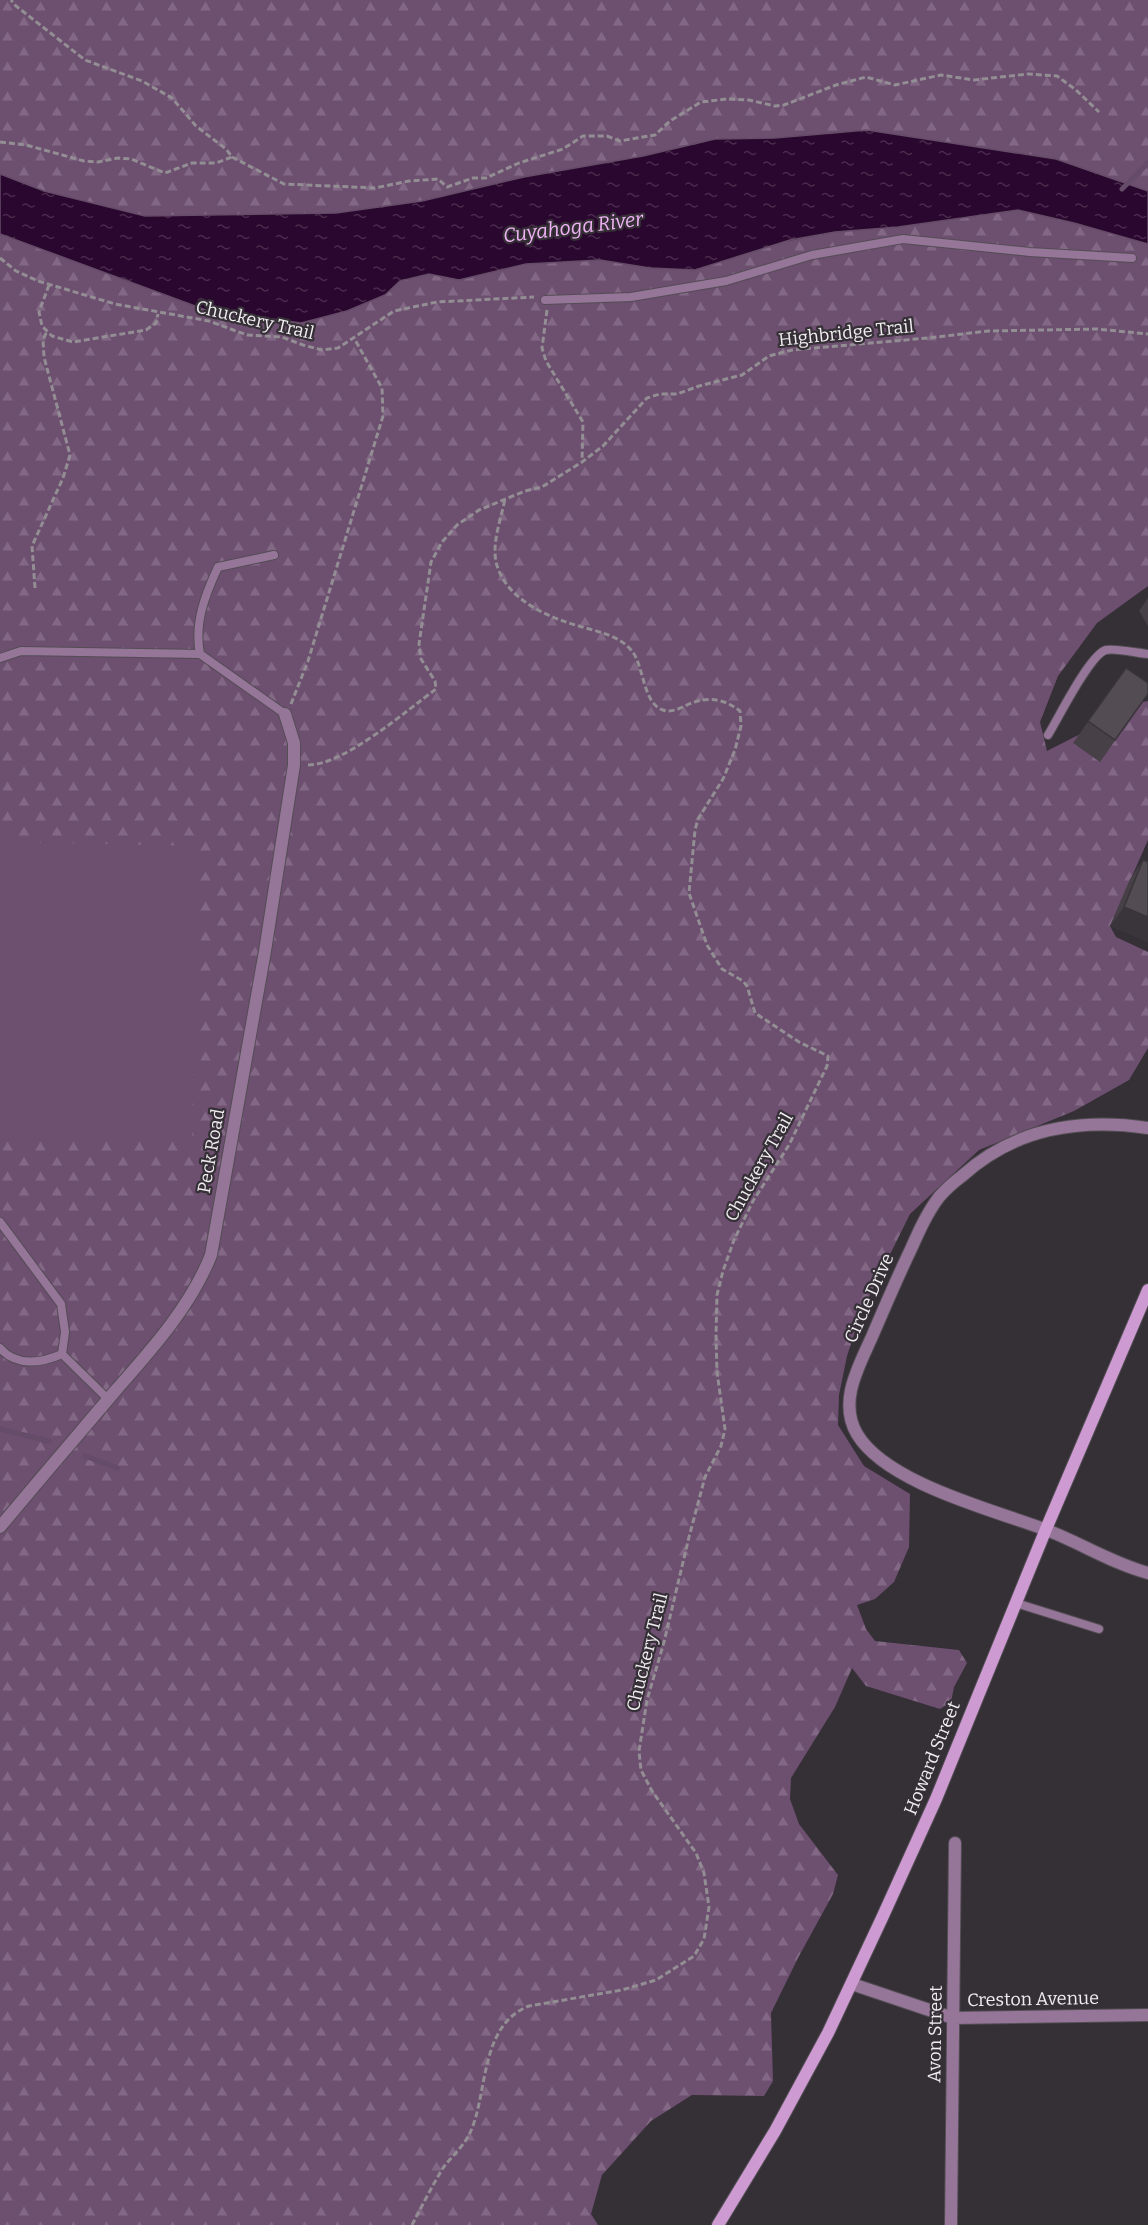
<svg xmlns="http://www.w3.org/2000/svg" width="1148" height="2225" font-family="Bitter,serif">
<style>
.forest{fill:url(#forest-firs)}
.garden{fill:#6d4f70}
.water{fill:url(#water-ripples);stroke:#654c68;stroke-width:1.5}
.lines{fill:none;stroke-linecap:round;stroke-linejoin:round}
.stream{stroke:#654c68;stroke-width:5}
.lane-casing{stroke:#534d54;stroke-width:10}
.street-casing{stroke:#534d54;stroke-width:14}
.secondary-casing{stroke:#534d54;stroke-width:14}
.path{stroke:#938e93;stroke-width:3;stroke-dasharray:6 3;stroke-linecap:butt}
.lane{stroke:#957598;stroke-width:8}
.street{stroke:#957598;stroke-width:12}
.secondary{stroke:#cd9bd2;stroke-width:12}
.wall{fill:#474147}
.shaded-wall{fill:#3a353a}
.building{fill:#534c53;stroke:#3a353a;stroke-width:1.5}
.labels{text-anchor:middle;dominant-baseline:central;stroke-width:4.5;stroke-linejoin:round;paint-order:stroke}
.street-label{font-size:18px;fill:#f0ecf0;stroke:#352f36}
.water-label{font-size:20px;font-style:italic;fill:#f0b4f6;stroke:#352f36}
</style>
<defs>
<pattern id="forest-firs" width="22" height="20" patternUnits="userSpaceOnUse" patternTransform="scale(1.5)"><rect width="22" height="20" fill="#6d4f70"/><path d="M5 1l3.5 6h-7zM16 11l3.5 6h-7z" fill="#826885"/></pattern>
<pattern id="water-ripples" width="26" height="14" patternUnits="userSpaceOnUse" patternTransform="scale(1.5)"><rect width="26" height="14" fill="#2a072e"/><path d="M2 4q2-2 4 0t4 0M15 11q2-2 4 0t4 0" fill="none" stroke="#492b4d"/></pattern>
</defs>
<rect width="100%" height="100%" fill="#352f36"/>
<path class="forest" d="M 0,0 L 1148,0 L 1148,191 L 1056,159 L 867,130 L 775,138 L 715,139 L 643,156 L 524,177 L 422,201 L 336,213 L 145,216 L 44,191 L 0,174 Z
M 1018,210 L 1074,223 L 1148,244 L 1148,586 L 1097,623 L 1058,676 L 1040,722 L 1047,751 L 1143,702 L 1148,701 L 1148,840 L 1110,926 L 1116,937 L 1148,952 L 1148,1048 L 1129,1080 L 1074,1111 L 979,1150 L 910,1214 L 862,1311 L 847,1356 L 839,1395 L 838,1425 L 864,1466 L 910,1494 L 909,1547 L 894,1582 L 875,1599 L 857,1605 L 866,1629 L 875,1641 L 959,1650 L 967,1663 L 954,1687 L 951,1702 L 940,1709 L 866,1686 L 852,1668 L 835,1707 L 791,1778 L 790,1799 L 799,1824 L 838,1875 L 833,1894 L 798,1958 L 771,2013 L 773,2081 L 764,2096 L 692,2095 L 651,2121 L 602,2175 L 591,2214 L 598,2225 L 0,2225 L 0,234 L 206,310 L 301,323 L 347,311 L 385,295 L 400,281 L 429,274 L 459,280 L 526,264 L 600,260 L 650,268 L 835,232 L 898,227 Z"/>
<path class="garden" d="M 3,842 L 198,846 L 192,1141 L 0,1138 Z"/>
<path class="water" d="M 867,130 L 1056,159 L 1148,191 L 1148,244 L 1074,223 L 1018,210 L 898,227 L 835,232 L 790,240 L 695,270 L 650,268 L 600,260 L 526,264 L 459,280 L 429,274 L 400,281 L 385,295 L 347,311 L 301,323 L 206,310 L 0,234 L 0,174 L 44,191 L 145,216 L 336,213 L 422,201 L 524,177 L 643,156 L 715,139 L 775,138 Z"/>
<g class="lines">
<path class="stream" d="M 1122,189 L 1148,163
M 0,1429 L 49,1441
M 85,1456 L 117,1468"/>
<defs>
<path id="lane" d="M 545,300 L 631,297 L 726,281 L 812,255 L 903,239 L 1030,252 L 1132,258
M 200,654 C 194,623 205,595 218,567 L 274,555
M 0,658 L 21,651 L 200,654 L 285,714
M 1048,735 C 1058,719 1090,654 1106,650 C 1116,648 1137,653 1148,654
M 0,1222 L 61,1304 L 65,1332 L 62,1354
M 0,1348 C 16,1367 42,1363 62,1354
M 62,1354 L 108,1399
M 1016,1603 L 1099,1629"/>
<path id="street" d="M 1148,1128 C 1079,1118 1015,1128 962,1176 C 954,1182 946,1189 939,1197 C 927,1213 919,1231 911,1249 C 898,1276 886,1304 874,1332 C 861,1363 837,1400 857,1434 C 886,1483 993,1510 1044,1529 C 1079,1542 1111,1563 1148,1573
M 0,1527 C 38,1481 77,1436 116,1390 C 152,1349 191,1306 211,1255 L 265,951 L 294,765 L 294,743 L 285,714
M 852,1984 L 953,2018 L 1148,2015
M 951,2225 L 955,1843"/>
<path id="secondary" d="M 718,2225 L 775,2131 L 828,2033 L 882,1918 L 936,1799 L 1046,1529 L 1148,1290"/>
</defs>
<use href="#lane" class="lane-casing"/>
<use href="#street" class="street-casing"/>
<use href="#secondary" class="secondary-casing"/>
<path class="path" d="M 0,142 L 26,145 L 84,161 L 98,162 L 118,158 L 131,159 L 165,173 L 192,163 L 216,163 L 232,157 L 226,149 L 196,126 L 172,98 L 142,81 L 85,60 L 16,6 L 11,0
M 232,157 L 284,184 L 375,188 L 409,181 L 438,179 L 447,187 L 473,178 L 486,178 L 519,163 L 563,149 L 583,136 L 607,136 L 620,141 L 655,135 L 670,121 L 701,102 L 727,99 L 749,100 L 775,106 L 784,105 L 836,85 L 866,77 L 895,85 L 941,75 L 974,80 L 1028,74 L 1057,76 L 1076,90 L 1099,112
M 0,258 L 16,271 L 38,281 L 115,304 L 209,321 L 247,335 L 282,337 L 303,345 L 322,350 L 338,348 L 394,311 L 437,302 L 534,297
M 49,285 L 39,312 L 42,326 L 52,336 L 73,342 L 146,330 L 156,323 L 158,314
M 547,310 L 542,348 L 546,361 L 583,422 L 582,462
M 35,588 L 32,546 L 63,478 L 70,455 L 44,357 L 43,340 L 47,331
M 291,704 L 308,661 L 383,416 L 382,388 L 354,338
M 308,765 C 344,765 406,711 436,689 L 435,681 L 421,659 L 419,644 L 431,562 L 442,542 L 457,525 L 479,510 L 525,491 L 542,487 L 582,462 L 603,446 L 647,398 L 660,394 L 677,394 L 699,386 L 742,375 L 769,356 L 792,350 L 928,338 L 988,331 L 1097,329 L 1148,334
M 412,2225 C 422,2206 432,2186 443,2168 C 451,2157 462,2148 469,2135 C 489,2095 478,2026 529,2006 L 622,1990 L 656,1980 L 694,1956 L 704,1939 L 709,1907 L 704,1873 L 696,1853 L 652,1791 L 641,1770 L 639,1751 L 647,1700 L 664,1642 L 689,1537 L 705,1477 L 721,1446 L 725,1429 L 717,1372 L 716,1336 L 717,1295 L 723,1271 L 734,1240 L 753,1201 L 789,1145 L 827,1066 L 828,1056 L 799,1042 L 755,1013 L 747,986 L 743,981 L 722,969 L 707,945 L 689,893 L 695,830 L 698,819 L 723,779 L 735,750 L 741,726 L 740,711 C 725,699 707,696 689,704 C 681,708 672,713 663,710 C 643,704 644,666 632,651 C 619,635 598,632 579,626 C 547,617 505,599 496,562 C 492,542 501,519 505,499"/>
<use href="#lane" class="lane"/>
<use href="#street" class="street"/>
<use href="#secondary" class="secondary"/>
</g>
<path class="wall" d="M 1148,598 L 1148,626 L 1139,611 Z
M 1126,668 L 1148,694 L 1100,762 L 1073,743 Z
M 1143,860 L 1148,862 L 1148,942 L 1110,926 L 1130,879 Z"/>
<path class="shaded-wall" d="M 1124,907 L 1148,917 L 1148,942 L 1110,926 Z"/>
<path class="building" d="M 1126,668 L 1148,683 L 1148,694 L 1115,740 L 1088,721 Z
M 1143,860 L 1148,862 L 1148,917 L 1124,907 Z"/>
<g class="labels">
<g class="street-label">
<text transform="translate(255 320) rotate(13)">Chuckery Trail</text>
<text transform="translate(846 333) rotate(-6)">Highbridge Trail</text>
<text transform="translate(211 1151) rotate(-80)">Peck Road</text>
<text transform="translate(759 1167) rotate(-61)">Chuckery Trail</text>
<text transform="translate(869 1298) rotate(-66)">Circle Drive</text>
<text transform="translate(647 1652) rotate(-76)">Chuckery Trail</text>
<text transform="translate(932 1758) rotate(-68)">Howard Street</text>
<text transform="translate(1033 1999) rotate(-1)">Creston Avenue</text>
<text transform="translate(935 2034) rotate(-89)">Avon Street</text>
</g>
<g class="water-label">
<text transform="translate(573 227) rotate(-7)">Cuyahoga River</text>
</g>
</g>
</svg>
